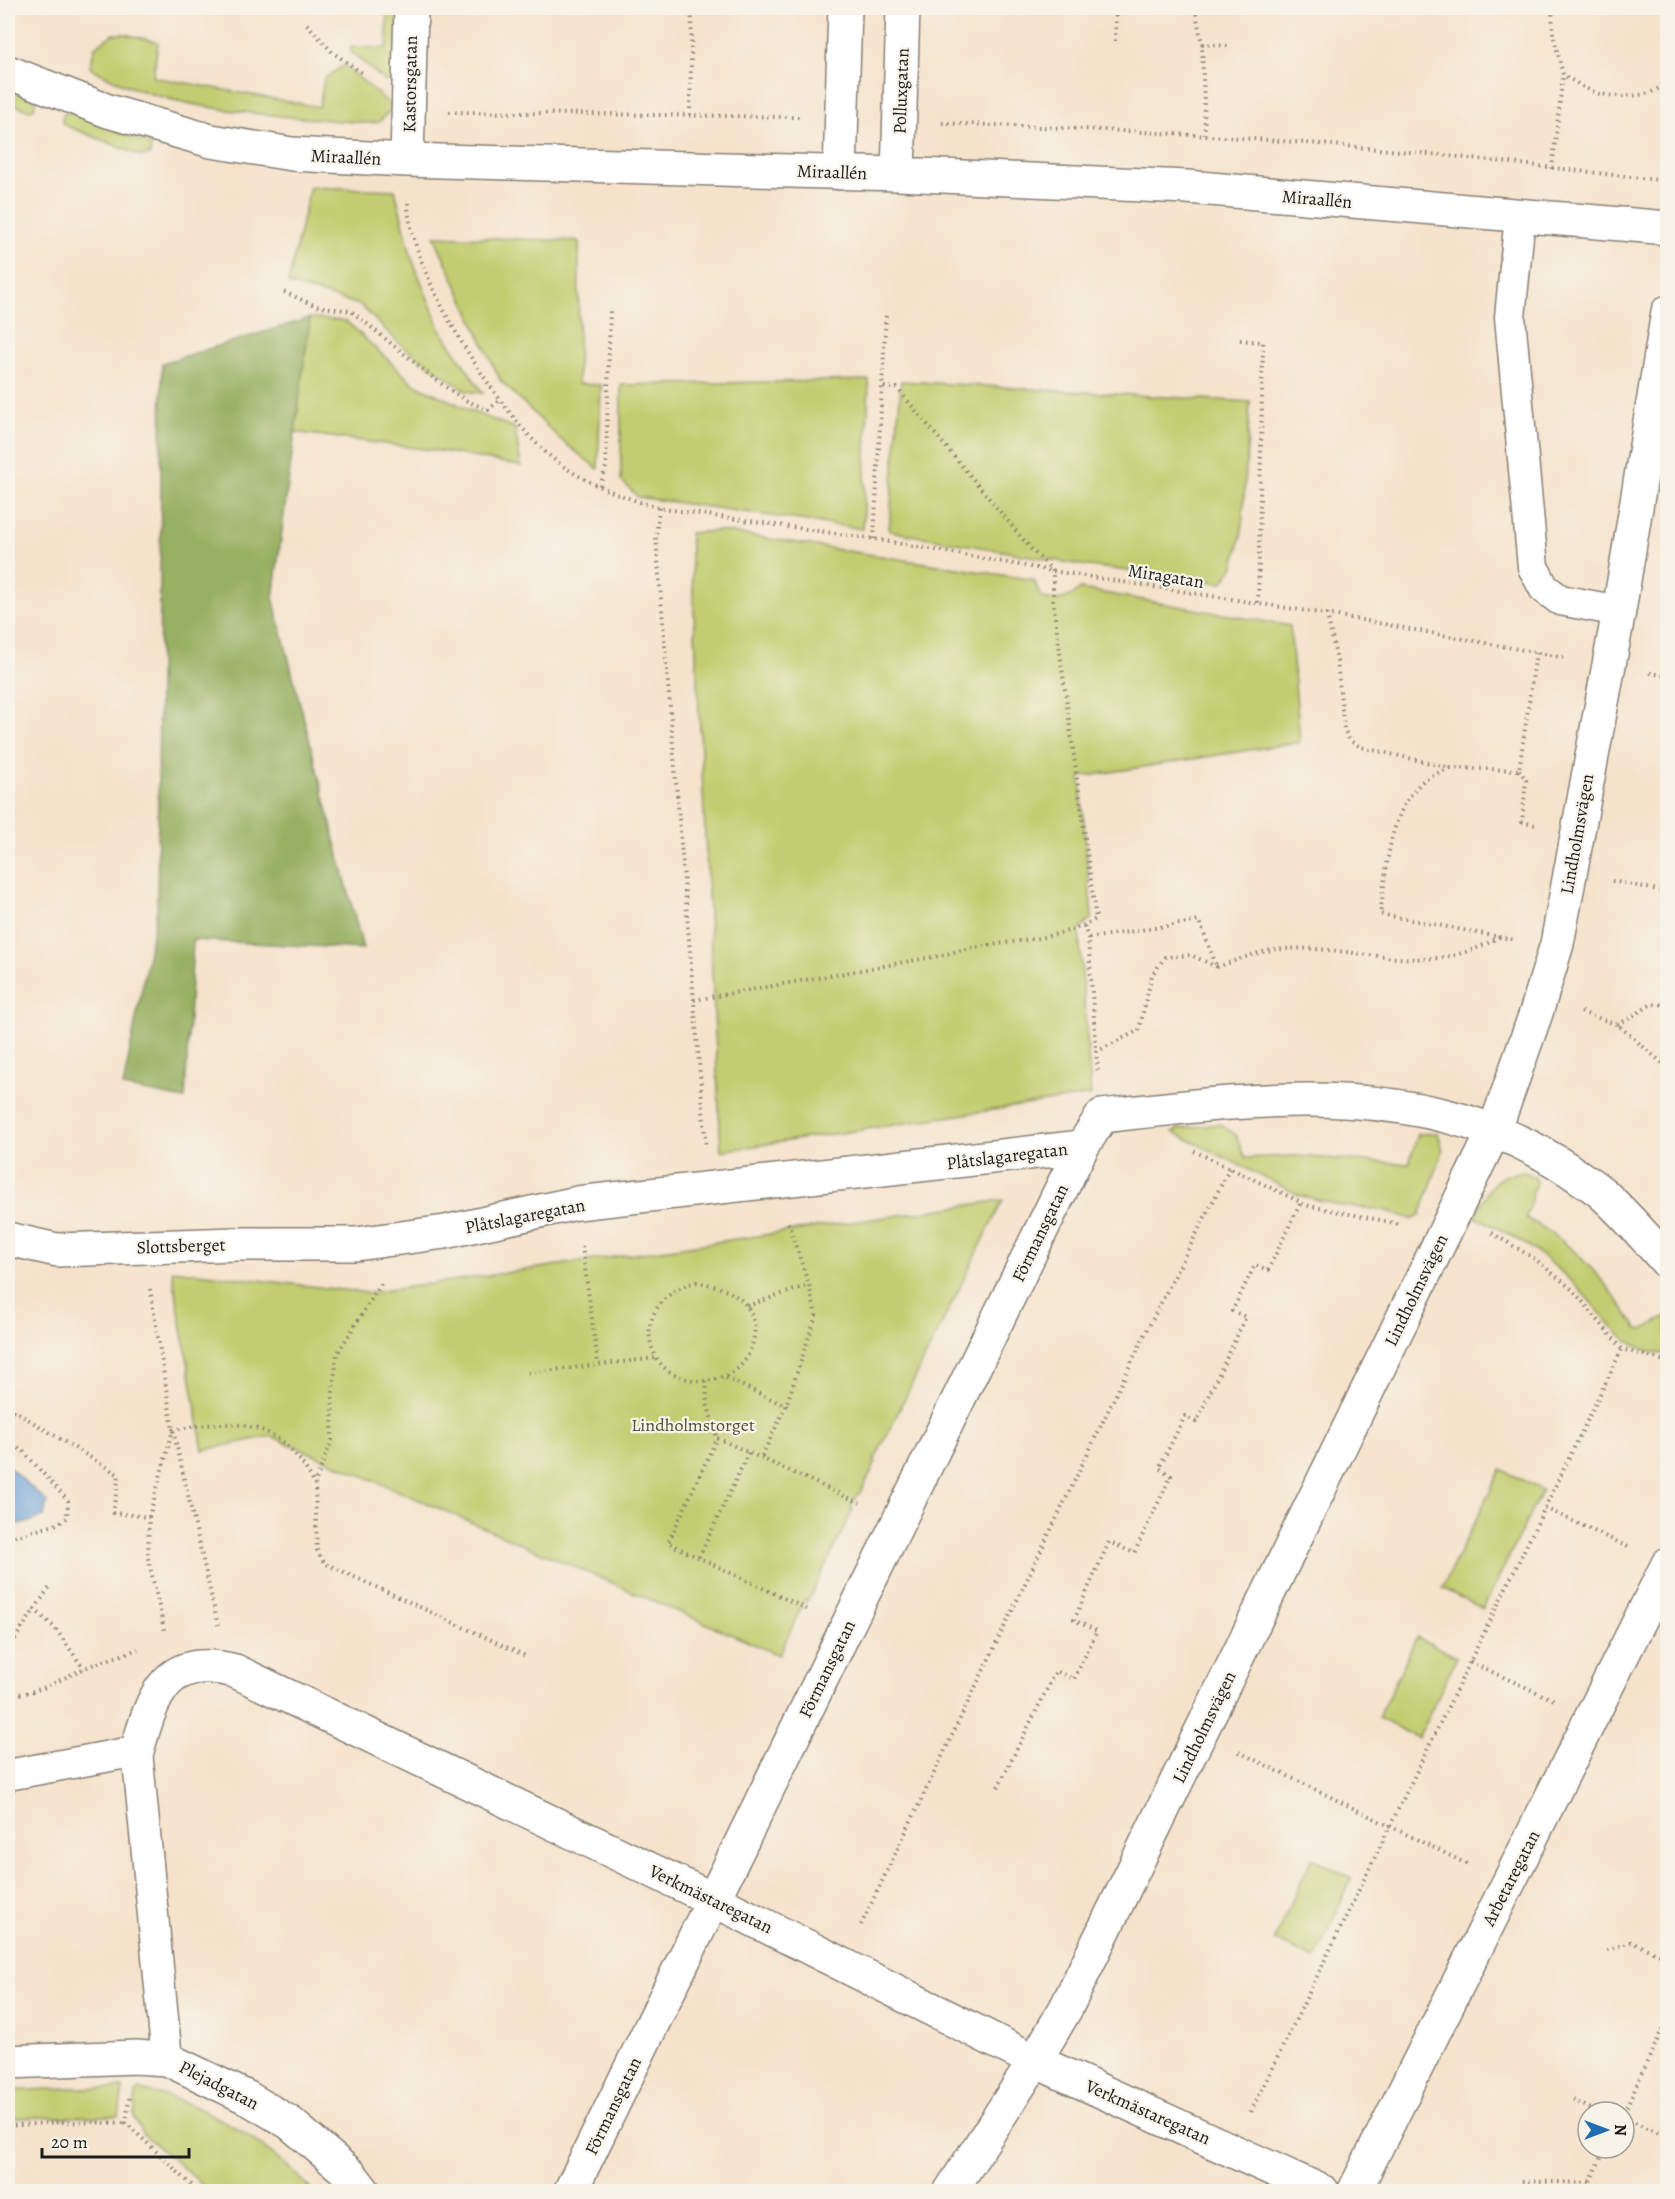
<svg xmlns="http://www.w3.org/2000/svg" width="1675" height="2199" font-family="Alegreya,serif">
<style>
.green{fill:#c1cd6f;stroke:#6e7446;stroke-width:1.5}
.forest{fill:#98b062;stroke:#5a663f;stroke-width:1.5}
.water{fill:#6ca1d8;stroke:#445e7a;stroke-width:1.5}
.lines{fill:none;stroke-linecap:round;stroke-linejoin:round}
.lane-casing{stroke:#887f74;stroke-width:33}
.street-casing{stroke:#887f74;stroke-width:36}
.path{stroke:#887f74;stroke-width:4;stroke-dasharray:1.5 4.5;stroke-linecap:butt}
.lane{stroke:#fff;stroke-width:30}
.street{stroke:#fff;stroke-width:33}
.labels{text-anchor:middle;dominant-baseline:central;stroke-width:4.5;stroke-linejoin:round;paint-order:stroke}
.street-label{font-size:18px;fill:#1c1c1c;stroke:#f7f3e8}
.park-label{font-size:18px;fill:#4e5135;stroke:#f7f3e8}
</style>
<rect width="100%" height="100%" fill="#f7f3e8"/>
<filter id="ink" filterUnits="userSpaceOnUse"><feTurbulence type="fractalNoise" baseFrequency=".0167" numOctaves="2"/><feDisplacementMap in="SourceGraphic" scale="12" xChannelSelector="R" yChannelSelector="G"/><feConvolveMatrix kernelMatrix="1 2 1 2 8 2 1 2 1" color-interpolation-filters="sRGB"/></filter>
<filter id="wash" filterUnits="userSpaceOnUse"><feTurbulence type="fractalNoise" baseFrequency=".008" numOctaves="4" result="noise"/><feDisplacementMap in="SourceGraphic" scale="24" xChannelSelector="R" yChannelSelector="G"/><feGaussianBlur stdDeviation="1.35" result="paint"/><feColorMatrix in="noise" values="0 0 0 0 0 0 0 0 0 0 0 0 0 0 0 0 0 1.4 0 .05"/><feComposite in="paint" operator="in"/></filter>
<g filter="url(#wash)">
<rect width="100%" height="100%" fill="#f5e2cb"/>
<path class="green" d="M 387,8 L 400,8 L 397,82 L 385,81 L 350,51 L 351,47 L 387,48 Z
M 113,34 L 125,34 L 158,42 L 153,77 L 319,107 L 324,79 L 344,65 L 393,107 L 379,122 L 368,123 C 284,116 162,113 90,67 L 95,47 Z
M 8,87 L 36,100 L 34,109 L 28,110 L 8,102 Z
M 72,112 L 147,143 L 151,146 L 150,155 L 141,156 L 65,125 L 62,122 L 63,114 Z
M 310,187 L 395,190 L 412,259 L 440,329 L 483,393 L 466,391 L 402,346 L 360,305 L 288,284 Z
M 434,236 L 579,241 L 578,384 L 601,385 L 598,469 L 561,440 L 500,380 Z
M 310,318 L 346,321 L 413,383 L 473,412 L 515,428 L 521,466 L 446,452 L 294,432 Z
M 869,380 L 863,529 L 638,497 L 621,480 L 621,385 Z
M 901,381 L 1250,402 L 1242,531 L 1234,566 L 1222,583 L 1081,565 L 889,531 Z
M 719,531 L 1034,580 L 1041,597 C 1058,603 1067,599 1081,589 L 1290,626 L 1300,742 L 1080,777 L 1092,918 L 1079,931 L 1091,1095 L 721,1151 L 690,533 Z
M 1220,1124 L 1236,1135 L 1245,1158 L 1295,1156 L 1409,1164 L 1418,1134 L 1438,1133 L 1443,1151 L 1420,1215 L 1411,1219 L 1384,1210 L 1342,1206 L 1299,1195 L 1173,1132 L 1178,1129 Z
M 1524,1172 L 1535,1177 L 1536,1182 L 1526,1218 C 1575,1243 1607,1283 1637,1328 L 1642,1330 L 1667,1316 L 1667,1354 C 1626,1352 1612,1325 1587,1298 C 1574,1283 1559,1269 1543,1257 C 1522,1240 1499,1229 1475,1217 C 1488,1191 1491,1173 1524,1172 Z
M 1003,1200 L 874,1461 L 876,1462 L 860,1494 L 858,1494 L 851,1508 L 853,1510 L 808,1601 L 805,1600 L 779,1655 L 271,1436 L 203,1450 L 172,1270 L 369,1293 Z
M 1501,1469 L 1542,1490 L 1483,1609 L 1442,1588 Z
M 1417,1637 L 1457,1657 L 1418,1738 L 1378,1718 Z
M 1312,1858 L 1352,1878 L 1315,1959 L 1274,1940 Z
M 70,2088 L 123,2088 L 119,2116 L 8,2118 L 8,2091 Z
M 140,2090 C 203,2101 270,2144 312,2191 L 210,2191 L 142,2133 L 134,2117 L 136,2093 Z"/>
<path class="forest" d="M 310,318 L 273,598 L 363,949 L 193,940 L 185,1099 L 123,1087 L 157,909 L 162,363 Z"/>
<path class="water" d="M 8,1466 L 47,1502 L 44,1516 L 26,1523 L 8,1525 Z"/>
</g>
<g filter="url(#ink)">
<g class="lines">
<defs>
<path id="lane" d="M 1520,216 L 1510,317 L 1533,567 L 1544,588 L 1560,600 L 1619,611
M 8,1775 L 137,1751 L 167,2059"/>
<path id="street" d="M 8,72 L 108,111 L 211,141 L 292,154 L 407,160 L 898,174 L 1187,187 L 1668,228
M 407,160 L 411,8
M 840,173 L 845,8
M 898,174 L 903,8
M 8,1239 L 57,1250 L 236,1244 L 356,1244 L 445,1232 L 577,1203 L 1082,1147
M 137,1751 C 153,1694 166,1653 235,1671 L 714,1900 L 1035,2061 L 1323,2192
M 8,2062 L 135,2057 L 167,2059 L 246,2097 L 290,2123 L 351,2175 L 364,2192
M 570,2192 L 1082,1147 L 1102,1116 C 1260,1098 1430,1076 1569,1170 C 1580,1178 1593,1185 1603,1194 C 1626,1215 1647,1239 1668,1263
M 950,2192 L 1035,2061 L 1066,2008 L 1495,1129 L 1536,1013 L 1557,944 L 1619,611 L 1668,312
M 1354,2192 L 1668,1564"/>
</defs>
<use href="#lane" class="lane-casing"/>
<use href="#street" class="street-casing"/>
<path class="path" d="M 1195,8 L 1202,44 L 1205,136
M 1552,8 L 1553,34 L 1563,75 C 1574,81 1588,91 1600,94 C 1620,97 1660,100 1668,76
M 307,24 L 332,52 L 365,75
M 1115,41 L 1116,8
M 1202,44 L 1229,46
M 449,112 L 799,117
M 690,115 L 692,8
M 942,123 C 1101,129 1260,137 1419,153 C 1502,161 1584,172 1668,181
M 1552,169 L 1563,75
M 8,202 L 14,204
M 408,203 C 409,271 491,398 538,445 C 570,478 616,495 659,508 L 874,539 L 1053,571 L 1351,618 L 1566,658
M 284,292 L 316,306 L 351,311 L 440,383 L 465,400 L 488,410 L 501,399
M 1240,340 L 1263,342 L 1258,605
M 600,486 L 606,467 L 610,309
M 659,508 L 656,537 L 706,1148
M 874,539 L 886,313
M 1327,614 L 1337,661 L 1344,729 L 1350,741 L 1361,747 L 1451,768 L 1519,770 L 1536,653
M 1650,673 L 1668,676
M 1450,768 C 1441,772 1428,776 1421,783 C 1387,816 1387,871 1380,914 L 1515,940
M 1519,770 L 1526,780 L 1522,822 L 1535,825
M 1612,881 L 1668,892
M 1084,926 L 1088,938 L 1098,1073
M 1089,938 L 1199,921 L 1217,967
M 1217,967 C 1238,960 1260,950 1283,949 C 1361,944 1425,981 1499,937
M 694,1000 L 944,955 C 993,939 1050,945 1096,919 L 1053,601 L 1053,571 L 1032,550 L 897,388 L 883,387
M 1581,1012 L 1618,1025 L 1668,1068
M 1618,1025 L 1652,1004 L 1668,1005
M 1096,1052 L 1139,1030 L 1152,975 L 1165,957 L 1191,955 L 1217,967
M 1194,1151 L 1309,1206 L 1400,1224
M 788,1223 L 809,1285
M 1492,1233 L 1535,1259 L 1573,1290 L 1622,1349 L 1668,1362
M 582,1246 L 598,1364
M 696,1282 C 736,1287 769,1311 748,1355 C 732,1389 673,1389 656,1357 C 637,1321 663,1290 696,1282 Z
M 381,1284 L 337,1354 L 333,1389 L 332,1440 L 315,1483 L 317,1550 L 324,1563 L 526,1656
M 150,1289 L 173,1430 L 218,1625
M 747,1306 L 809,1285 L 816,1315 L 786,1406
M 528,1373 L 656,1358
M 726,1378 L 786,1406 L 761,1458
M 706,1381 L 707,1403 L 717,1438
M 8,1407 L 119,1475 L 113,1513 L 149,1517 L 148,1558 L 165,1633
M 8,1442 L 24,1452 L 68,1501 L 67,1518 L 55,1525 L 8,1538
M 1545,1508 L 1628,1547
M 149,1517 L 173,1430 C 238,1418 281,1419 314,1483
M 699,1557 L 749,1452
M 34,1609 L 55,1628 L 84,1669
M 807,1609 L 668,1543 L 717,1438 L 860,1503
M 8,1649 L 49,1588
M 1470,1662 L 1554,1700
M 8,1695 C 46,1692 53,1682 85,1668 C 102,1661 121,1656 138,1649
M 1239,1752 L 1469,1865
M 998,1787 L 1056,1671 L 1074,1679 L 1097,1631 L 1074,1620 L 1109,1542 L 1134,1553 L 1171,1476 L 1159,1468 L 1185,1416 L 1196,1422 L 1246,1317 L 1232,1311 L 1255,1265 L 1268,1270 L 1301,1202
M 861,1925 L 1146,1332 L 1230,1168
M 1607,1950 L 1631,1942 L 1668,1958
M 129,2098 L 126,2123 L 199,2192
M 1573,2100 L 1597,2112
M 1251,2112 L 1622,1349
M 1624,2112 L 1668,2017
M 1624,2117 L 1668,2138
M 8,2126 L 61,2122 L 126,2123
M 1522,2181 L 1589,2183
M 1585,2192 L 1606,2148"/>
<use href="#lane" class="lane"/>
<use href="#street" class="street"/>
</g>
</g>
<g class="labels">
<g class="street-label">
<text transform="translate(410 84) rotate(-89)">Kastorsgatan</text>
<text transform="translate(901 91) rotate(-88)">Polluxgatan</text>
<text transform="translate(346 157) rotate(3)">Miraallén</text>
<text transform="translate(832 172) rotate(2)">Miraallén</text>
<text transform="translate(1317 199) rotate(5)">Miraallén</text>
<text transform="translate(1166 576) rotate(9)">Miragatan</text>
<text transform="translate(1577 834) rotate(-80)">Lindholmsvägen</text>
<text transform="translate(1007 1156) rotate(-7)">Plåtslagaregatan</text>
<text transform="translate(525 1216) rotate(-11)">Plåtslagaregatan</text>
<text transform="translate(1040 1233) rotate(-64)">Förmansgatan</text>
<text transform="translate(181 1246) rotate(-2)">Slottsberget</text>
<text transform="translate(1416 1290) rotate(-64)">Lindholmsvägen</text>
<text transform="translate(827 1669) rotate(-64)">Förmansgatan</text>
<text transform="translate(1204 1727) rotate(-64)">Lindholmsvägen</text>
<text transform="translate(1511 1878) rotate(-63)">Arbetaregatan</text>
<text transform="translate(711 1899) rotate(26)">Verkmästaregatan</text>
<text transform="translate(219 2085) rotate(27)">Plejadgatan</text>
<text transform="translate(613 2106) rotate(-64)">Förmansgatan</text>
<text transform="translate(1148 2112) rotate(24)">Verkmästaregatan</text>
</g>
<g class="park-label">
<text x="693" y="1425">Lindholmstorget</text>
</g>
</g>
<rect width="1675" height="2199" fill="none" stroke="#f7f3e8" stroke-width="30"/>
<g transform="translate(1606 2130) rotate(90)"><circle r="28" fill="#f7f3e8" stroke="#9f9d96" stroke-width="1.5"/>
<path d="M0-4.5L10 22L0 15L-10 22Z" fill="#1f6fb2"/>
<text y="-9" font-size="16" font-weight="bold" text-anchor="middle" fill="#1c1c1c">N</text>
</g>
<path d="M42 2148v9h147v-9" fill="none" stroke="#1c1c1c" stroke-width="3"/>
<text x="51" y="2148" font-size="18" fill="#1c1c1c" stroke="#f7f3e8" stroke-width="4.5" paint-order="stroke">20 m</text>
</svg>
